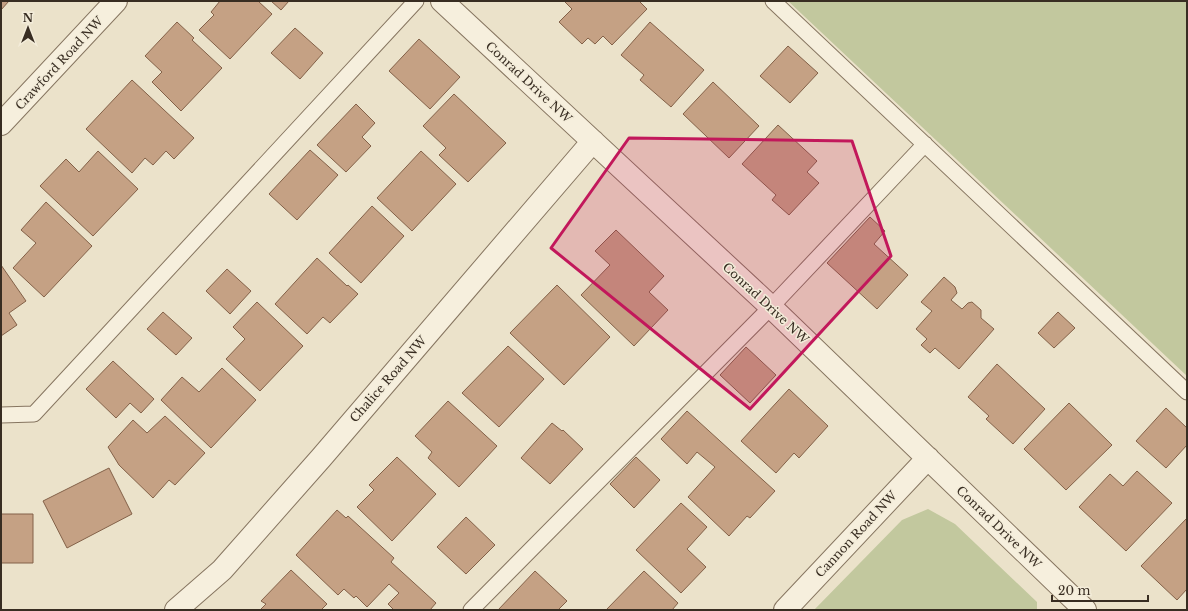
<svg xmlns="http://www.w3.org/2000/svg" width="1188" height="611" font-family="'Libre Baskerville',serif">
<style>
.green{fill:#c2c89e}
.building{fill:#c5a184;stroke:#836148}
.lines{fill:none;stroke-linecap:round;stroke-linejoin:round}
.service-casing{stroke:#867560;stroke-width:17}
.minor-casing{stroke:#867560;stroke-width:24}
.service{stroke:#f6efdd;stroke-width:15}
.minor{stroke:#f6efdd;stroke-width:22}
.marked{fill:#c2185b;fill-opacity:0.2;stroke:#c2185b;stroke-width:3;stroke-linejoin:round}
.labels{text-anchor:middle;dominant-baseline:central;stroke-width:3;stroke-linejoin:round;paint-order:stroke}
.street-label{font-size:12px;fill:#382d22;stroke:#f3ecd9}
</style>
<rect width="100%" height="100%" fill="#ebe2ca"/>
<path class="green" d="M 788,1 L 1187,1 L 1187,376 Z
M 928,509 L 955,524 L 1037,602 L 1037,610 L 814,610 L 902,520 Z"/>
<path class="building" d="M 1,1 L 9,1 L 1,10 Z
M 220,1 L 258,1 L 272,14 L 230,59 L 199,30 L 214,15 L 211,12 Z
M 271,1 L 289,1 L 281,10 Z
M 564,1 L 639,1 L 647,9 L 612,45 L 603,36 L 595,44 L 588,38 L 582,44 L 559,22 L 572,9 Z
M 177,22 L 194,38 L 192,40 L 222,68 L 181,111 L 152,82 L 162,72 L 145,56 Z
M 650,22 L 704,70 L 671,107 L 640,80 L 644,75 L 621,55 Z
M 295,28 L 323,53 L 300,79 L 271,53 Z
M 419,39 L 460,77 L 430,109 L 389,71 Z
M 788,46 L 818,73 L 790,103 L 760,76 Z
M 132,80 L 194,138 L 174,159 L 166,151 L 153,165 L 145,158 L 132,173 L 86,129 Z
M 713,82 L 759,126 L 729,158 L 683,114 Z
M 454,94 L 506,143 L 468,182 L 439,155 L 446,148 L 423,126 Z
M 356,104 L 375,123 L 362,137 L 371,146 L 346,172 L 317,145 Z
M 778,125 L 817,161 L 807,172 L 819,183 L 789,215 L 772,200 L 776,195 L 742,164 Z
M 310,150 L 338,175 L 297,220 L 269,194 Z
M 98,151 L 138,189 L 93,236 L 40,186 L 66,159 L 79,172 Z
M 421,151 L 456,184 L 412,231 L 377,198 Z
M 46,202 L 92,246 L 44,297 L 13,268 L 36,243 L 21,230 Z
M 372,206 L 404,236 L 361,283 L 329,253 Z
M 870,217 L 885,231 L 874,244 L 908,275 L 877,309 L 827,263 Z
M 616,230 L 664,276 L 649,292 L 668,310 L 634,346 L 581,295 L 610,265 L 595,251 Z
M 317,258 L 347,286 L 348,285 L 358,294 L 330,323 L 323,317 L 307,334 L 275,304 Z
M 1,265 L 26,301 L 9,313 L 17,325 L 1,336 Z
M 227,269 L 251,291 L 230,314 L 206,291 Z
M 944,277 L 955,287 L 957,293 L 951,300 L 962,309 L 968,303 L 972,302 L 981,310 L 981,318 L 994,329 L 959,369 L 935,348 L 930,353 L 921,345 L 927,339 L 916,329 L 932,311 L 921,302 Z
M 557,285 L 610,337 L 564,385 L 510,333 Z
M 257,302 L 303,346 L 260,391 L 226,359 L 245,339 L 233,327 Z
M 163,312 L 192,338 L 176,355 L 147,329 Z
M 1058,312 L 1075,328 L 1054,348 L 1038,333 Z
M 508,346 L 544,379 L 499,427 L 462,393 Z
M 746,347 L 776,375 L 750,403 L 720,375 Z
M 113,361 L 154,399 L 141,413 L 130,403 L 116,418 L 86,389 Z
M 997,364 L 1045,409 L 1013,444 L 986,419 L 989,416 L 968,397 Z
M 222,368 L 256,400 L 211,448 L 161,400 L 182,377 L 199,392 Z
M 789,389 L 828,426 L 799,458 L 794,453 L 776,473 L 741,441 Z
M 448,401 L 497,446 L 459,487 L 428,458 L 432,452 L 415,436 Z
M 1069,403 L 1112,445 L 1066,490 L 1024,449 Z
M 1166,408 L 1187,428 L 1187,445 L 1166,468 L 1136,441 Z
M 687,411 L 775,491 L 750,518 L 747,516 L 729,536 L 688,497 L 715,467 L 697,452 L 687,464 L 661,439 Z
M 165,416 L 205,453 L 175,485 L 169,480 L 153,498 L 119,465 L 108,447 L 133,420 L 147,433 Z
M 552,423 L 562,431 L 563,430 L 583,449 L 550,484 L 521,458 Z
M 397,457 L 436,494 L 392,541 L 357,507 L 374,490 L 369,485 Z
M 636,457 L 660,480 L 634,508 L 610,484 Z
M 109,468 L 132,514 L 67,548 L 43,501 Z
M 1137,471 L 1172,503 L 1126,551 L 1079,507 L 1110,474 L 1123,486 Z
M 681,503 L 707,527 L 687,549 L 706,567 L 681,593 L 636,550 Z
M 337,510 L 346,518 L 348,516 L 394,558 L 391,562 L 436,603 L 430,610 L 394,610 L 388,604 L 399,593 L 389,584 L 367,607 L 356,596 L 354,598 L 344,589 L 338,595 L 296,555 Z
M 1,514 L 33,514 L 33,563 L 1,563 Z
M 466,517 L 495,545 L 466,574 L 437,547 Z
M 1187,518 L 1187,589 L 1177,600 L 1141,566 Z
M 291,570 L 327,604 L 321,610 L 260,610 L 266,604 L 261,601 Z
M 535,571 L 567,601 L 558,610 L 498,610 Z
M 644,571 L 678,603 L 672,610 L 606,610 Z"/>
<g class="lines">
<defs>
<path id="service" d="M 773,1 L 1187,392
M 1,415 L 34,414 L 416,1
M 471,610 L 771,307 L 925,144"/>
<path id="minor" d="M 442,1 L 771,307 L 1085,610
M 1,124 L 116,1
M 176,610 L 222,570 L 321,458 L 593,141
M 785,610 L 928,458"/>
</defs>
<use href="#service" class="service-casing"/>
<use href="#minor" class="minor-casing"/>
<use href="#service" class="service"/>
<use href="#minor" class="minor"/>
</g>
<path class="marked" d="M 629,138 L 852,141 L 891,256 L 750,409 L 551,248 Z"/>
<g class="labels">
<g class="street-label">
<text transform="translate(59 63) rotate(-47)">Crawford Road NW</text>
<text transform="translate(529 82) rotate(43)">Conrad Drive NW</text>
<text transform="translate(766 303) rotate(43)">Conrad Drive NW</text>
<text transform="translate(388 379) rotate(-49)">Chalice Road NW</text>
<text transform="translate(999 527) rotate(44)">Conrad Drive NW</text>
<text transform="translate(856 534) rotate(-47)">Cannon Road NW</text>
</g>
</g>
<rect width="1188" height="611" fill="none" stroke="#382d22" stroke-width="4"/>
<g transform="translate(28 28)" stroke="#f3ecd9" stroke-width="3" paint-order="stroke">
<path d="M0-3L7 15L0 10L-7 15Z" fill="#382d22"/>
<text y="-6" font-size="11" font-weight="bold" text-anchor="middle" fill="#382d22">N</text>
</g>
<path d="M1052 595v6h96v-6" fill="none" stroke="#382d22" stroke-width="2"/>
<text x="1058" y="595" font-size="12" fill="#382d22" stroke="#f3ecd9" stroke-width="3" paint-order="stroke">20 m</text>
</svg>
